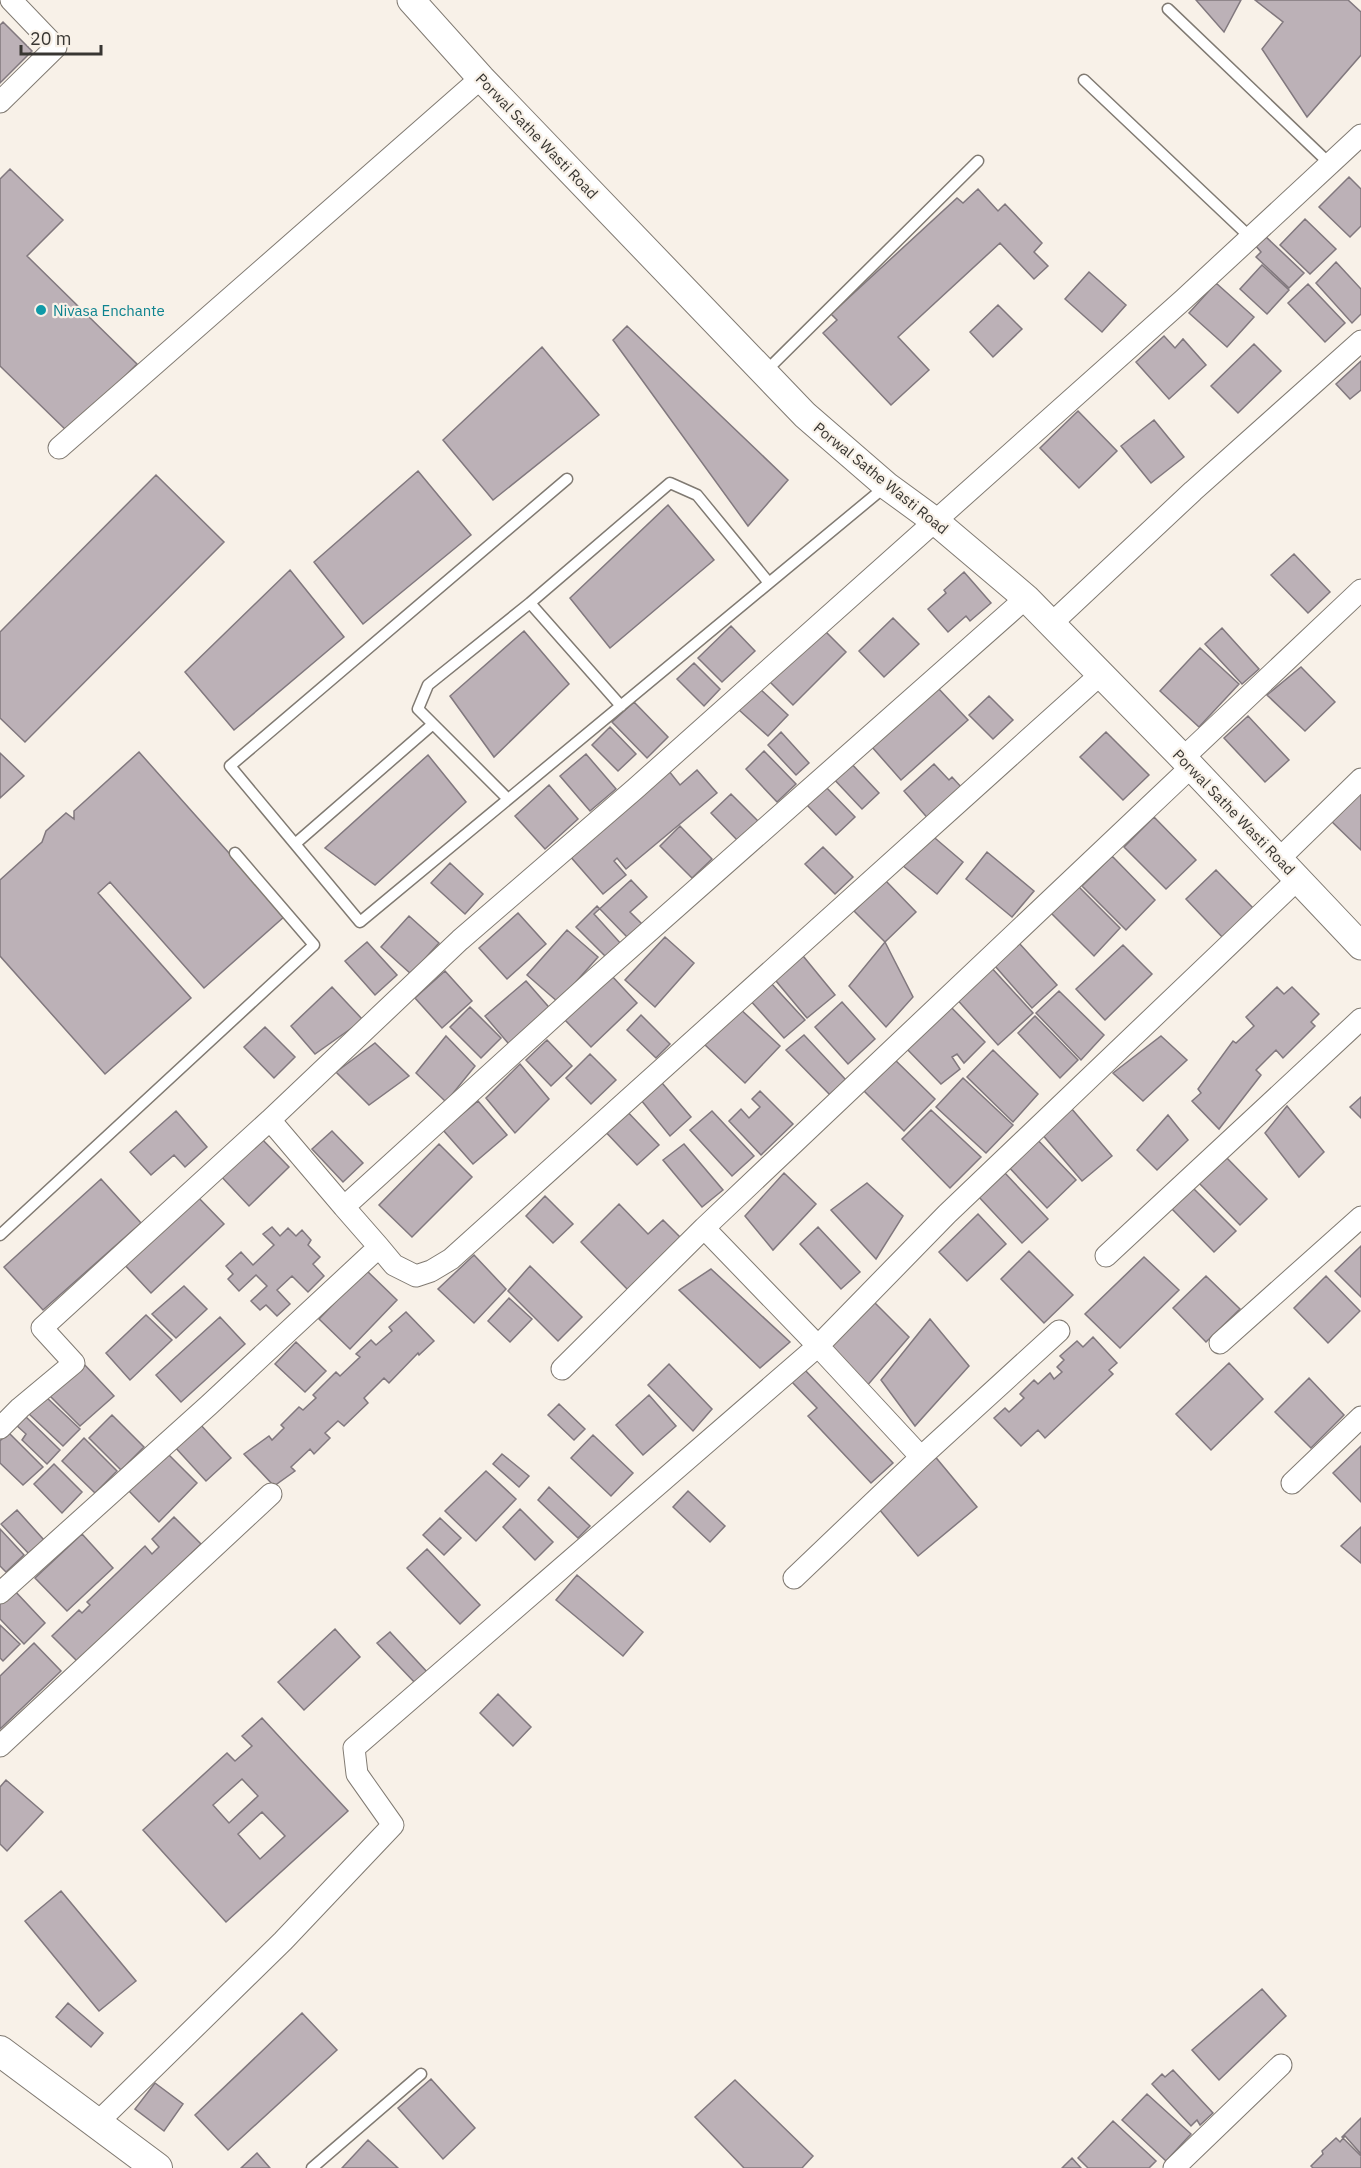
<svg xmlns="http://www.w3.org/2000/svg" width="1361" height="2168" font-family="'IBM Plex Sans',sans-serif">
<style>
.building{fill:#bcb1b7;stroke:#81787e;stroke-width:1.5;fill-rule:evenodd}
.lines{fill:none;stroke-linecap:round;stroke-linejoin:round}
.service-casing{stroke:#807a72;stroke-width:13}
.minor-casing{stroke:#807a72;stroke-width:23}
.tertiary-casing{stroke:#807a72;stroke-width:29}
.secondary-casing{stroke:#807a72;stroke-width:32}
.service{stroke:#fff;stroke-width:10}
.minor{stroke:#fff;stroke-width:21}
.tertiary{stroke:#fff;stroke-width:27}
.secondary{stroke:#fff;stroke-width:30}
.culture-dot{fill:#0f9aa8;stroke:#f8f1e8;stroke-width:2}
.labels{text-anchor:middle;dominant-baseline:central;stroke-width:4.5;stroke-linejoin:round;paint-order:stroke}
.street-label{font-size:15px;fill:#383632;stroke:#f8f1e8}
.culture-label{font-size:15px;fill:#0d838f;stroke:#f8f1e8;text-anchor:start}
</style>
<rect width="100%" height="100%" fill="#f8f1e8"/>
<path class="building" d="M 1196,0 L 1241,0 L 1224,32 Z
M 1255,0 L 1348,0 L 1361,12 L 1361,55 L 1307,117 L 1262,49 L 1283,22 Z
M 3,22 L 32,51 L 0,83 L 0,25 Z
M 10,169 L 63,220 L 27,256 L 137,364 L 69,433 L 0,366 L 0,179 Z
M 1349,177 L 1361,189 L 1361,226 L 1350,237 L 1319,207 Z
M 978,189 L 998,211 L 1005,204 L 1042,243 L 1034,252 L 1048,266 L 1034,279 L 1000,243 L 898,337 L 929,370 L 891,405 L 823,333 L 837,320 L 831,314 L 957,198 L 963,203 Z
M 1305,219 L 1336,249 L 1310,274 L 1280,245 Z
M 1264,235 L 1304,273 L 1289,288 L 1256,257 L 1261,252 L 1255,245 Z
M 1336,262 L 1361,289 L 1361,314 L 1352,323 L 1316,283 Z
M 1262,265 L 1289,290 L 1267,314 L 1240,289 Z
M 1089,272 L 1126,305 L 1102,332 L 1065,299 Z
M 1216,283 L 1254,317 L 1227,347 L 1189,313 Z
M 1308,284 L 1345,323 L 1325,342 L 1288,303 Z
M 998,305 L 1022,329 L 993,357 L 970,332 Z
M 627,326 L 788,480 L 748,526 L 613,340 Z
M 1164,336 L 1175,348 L 1183,339 L 1206,365 L 1169,399 L 1136,362 Z
M 1254,344 L 1281,371 L 1238,413 L 1211,386 Z
M 542,347 L 599,415 L 493,500 L 443,440 Z
M 1361,361 L 1361,390 L 1350,399 L 1336,384 Z
M 1078,411 L 1117,451 L 1079,488 L 1040,448 Z
M 1154,420 L 1184,457 L 1151,483 L 1121,446 Z
M 418,471 L 471,535 L 363,624 L 314,562 Z
M 156,475 L 224,542 L 25,742 L 0,718 L 0,632 Z
M 668,505 L 714,560 L 610,648 L 570,598 Z
M 1294,554 L 1330,592 L 1308,613 L 1271,575 Z
M 290,570 L 344,637 L 234,730 L 185,672 Z
M 964,572 L 991,603 L 970,621 L 966,616 L 948,632 L 928,609 L 946,593 L 944,590 Z
M 893,618 L 919,644 L 884,677 L 859,651 Z
M 819,625 L 846,652 L 793,705 L 765,677 Z
M 731,626 L 755,651 L 722,682 L 698,658 Z
M 1222,628 L 1259,669 L 1242,684 L 1205,644 Z
M 524,631 L 569,684 L 494,757 L 450,696 Z
M 1200,648 L 1239,684 L 1199,727 L 1160,691 Z
M 694,663 L 720,689 L 704,706 L 677,679 Z
M 1301,667 L 1335,702 L 1305,731 L 1267,695 Z
M 759,688 L 788,715 L 768,736 L 739,710 Z
M 938,688 L 968,720 L 901,780 L 872,747 Z
M 989,696 L 1013,720 L 993,739 L 969,715 Z
M 634,702 L 668,737 L 647,758 L 612,722 Z
M 1248,716 L 1289,760 L 1265,782 L 1224,738 Z
M 610,727 L 636,754 L 618,771 L 592,745 Z
M 781,732 L 809,763 L 796,775 L 768,745 Z
M 1106,732 L 1149,775 L 1123,800 L 1080,757 Z
M 764,751 L 796,784 L 777,802 L 746,769 Z
M 139,752 L 285,916 L 204,988 L 110,882 L 98,893 L 191,998 L 105,1074 L 0,956 L 0,880 L 42,842 L 46,831 L 66,813 L 74,819 L 74,811 Z
M 0,753 L 24,776 L 0,798 Z
M 586,754 L 616,789 L 590,811 L 560,776 Z
M 428,755 L 466,802 L 375,885 L 325,848 Z
M 848,760 L 879,793 L 862,809 L 831,776 Z
M 934,764 L 949,780 L 952,777 L 963,789 L 931,822 L 904,791 Z
M 697,770 L 717,793 L 626,869 L 617,858 L 614,861 L 626,875 L 603,894 L 569,855 L 669,771 L 680,785 Z
M 549,785 L 578,819 L 545,849 L 515,816 Z
M 824,785 L 855,817 L 836,835 L 805,803 Z
M 1361,787 L 1361,850 L 1327,817 Z
M 731,794 L 758,821 L 738,841 L 711,813 Z
M 1154,817 L 1196,860 L 1166,889 L 1124,847 Z
M 680,826 L 712,859 L 692,878 L 660,846 Z
M 929,833 L 963,862 L 937,894 L 902,865 Z
M 823,847 L 853,877 L 835,894 L 805,864 Z
M 987,852 L 1034,891 L 1012,917 L 966,879 Z
M 1112,856 L 1155,900 L 1126,930 L 1082,886 Z
M 450,863 L 483,894 L 465,914 L 431,883 Z
M 1216,870 L 1254,909 L 1224,939 L 1186,899 Z
M 631,880 L 647,897 L 630,912 L 643,925 L 622,945 L 594,914 Z
M 885,880 L 916,912 L 885,942 L 854,911 Z
M 1076,884 L 1120,928 L 1094,956 L 1049,911 Z
M 597,906 L 627,937 L 606,957 L 576,927 Z
M 518,913 L 546,944 L 507,979 L 479,948 Z
M 409,916 L 439,943 L 411,974 L 381,947 Z
M 567,930 L 598,957 L 558,1002 L 527,975 Z
M 665,937 L 694,963 L 655,1007 L 625,980 Z
M 367,942 L 397,975 L 375,995 L 345,961 Z
M 885,942 L 913,997 L 886,1027 L 849,986 Z
M 1019,943 L 1057,985 L 1032,1008 L 995,966 Z
M 1123,945 L 1152,974 L 1105,1020 L 1076,989 Z
M 799,951 L 835,995 L 807,1018 L 771,975 Z
M 989,965 L 1033,1013 L 998,1045 L 954,996 Z
M 445,971 L 472,1001 L 442,1028 L 415,998 Z
M 611,975 L 637,1003 L 591,1047 L 564,1019 Z
M 526,981 L 554,1013 L 513,1049 L 485,1016 Z
M 770,982 L 805,1020 L 784,1038 L 749,999 Z
M 332,987 L 363,1020 L 315,1054 L 291,1026 Z
M 1277,987 L 1284,994 L 1292,987 L 1319,1014 L 1311,1022 L 1315,1026 L 1283,1058 L 1276,1050 L 1256,1070 L 1261,1075 L 1219,1129 L 1192,1101 L 1201,1093 L 1198,1089 L 1233,1041 L 1236,1043 L 1254,1026 L 1246,1017 Z
M 1059,991 L 1104,1035 L 1081,1060 L 1036,1013 Z
M 842,1002 L 875,1039 L 848,1064 L 815,1027 Z
M 948,1004 L 985,1042 L 964,1063 L 957,1054 L 952,1057 L 960,1069 L 941,1084 L 904,1046 Z
M 470,1007 L 501,1038 L 481,1058 L 450,1027 Z
M 738,1007 L 780,1046 L 745,1083 L 704,1044 Z
M 641,1015 L 670,1044 L 656,1058 L 627,1030 Z
M 1035,1016 L 1078,1060 L 1060,1078 L 1018,1033 Z
M 265,1027 L 295,1057 L 274,1078 L 244,1047 Z
M 804,1035 L 846,1080 L 831,1096 L 786,1050 Z
M 446,1036 L 475,1066 L 446,1102 L 416,1073 Z
M 1161,1036 L 1187,1060 L 1143,1101 L 1113,1073 Z
M 547,1040 L 572,1066 L 551,1086 L 526,1060 Z
M 375,1043 L 409,1076 L 369,1105 L 336,1072 Z
M 993,1050 L 1038,1094 L 1013,1122 L 967,1077 Z
M 590,1054 L 616,1080 L 591,1104 L 566,1078 Z
M 890,1055 L 935,1099 L 904,1131 L 859,1086 Z
M 520,1064 L 549,1099 L 515,1133 L 486,1098 Z
M 657,1077 L 691,1117 L 670,1136 L 637,1095 Z
M 963,1078 L 1013,1125 L 986,1153 L 936,1107 Z
M 760,1091 L 793,1124 L 761,1155 L 729,1121 L 741,1109 L 749,1118 L 760,1107 L 752,1099 Z
M 1361,1097 L 1361,1118 L 1350,1107 Z
M 478,1101 L 507,1135 L 473,1164 L 443,1130 Z
M 1287,1106 L 1324,1152 L 1299,1177 L 1265,1133 Z
M 623,1107 L 659,1145 L 637,1165 L 601,1127 Z
M 1071,1108 L 1112,1156 L 1082,1181 L 1041,1133 Z
M 931,1110 L 981,1157 L 950,1188 L 902,1139 Z
M 176,1111 L 207,1147 L 185,1167 L 174,1155 L 151,1175 L 130,1152 Z
M 712,1111 L 754,1156 L 732,1176 L 690,1130 Z
M 1168,1115 L 1188,1140 L 1157,1170 L 1137,1150 Z
M 332,1131 L 363,1163 L 343,1182 L 312,1149 Z
M 258,1135 L 289,1167 L 249,1206 L 218,1173 Z
M 1033,1135 L 1076,1180 L 1047,1208 L 1005,1163 Z
M 439,1144 L 472,1177 L 412,1237 L 379,1205 Z
M 684,1144 L 723,1190 L 702,1207 L 663,1160 Z
M 1224,1155 L 1267,1199 L 1240,1225 L 1197,1181 Z
M 1004,1172 L 1048,1219 L 1022,1243 L 978,1196 Z
M 784,1173 L 816,1204 L 773,1250 L 745,1216 Z
M 101,1179 L 141,1223 L 43,1310 L 4,1267 Z
M 867,1183 L 903,1216 L 876,1259 L 831,1210 Z
M 1193,1188 L 1236,1231 L 1214,1252 L 1172,1209 Z
M 195,1194 L 224,1224 L 151,1293 L 122,1262 Z
M 545,1196 L 573,1224 L 553,1243 L 526,1216 Z
M 619,1204 L 648,1234 L 663,1220 L 681,1238 L 628,1290 L 581,1242 Z
M 978,1214 L 1006,1244 L 967,1281 L 939,1252 Z
M 272,1227 L 280,1236 L 288,1228 L 296,1236 L 302,1230 L 311,1240 L 308,1245 L 320,1257 L 313,1264 L 324,1276 L 308,1292 L 292,1276 L 277,1290 L 290,1304 L 277,1316 L 266,1305 L 260,1310 L 251,1301 L 267,1286 L 256,1275 L 239,1291 L 228,1279 L 233,1274 L 226,1266 L 241,1252 L 253,1265 L 274,1245 L 263,1234 Z
M 818,1227 L 860,1272 L 841,1289 L 800,1244 Z
M 1361,1246 L 1361,1297 L 1335,1271 Z
M 1029,1251 L 1073,1295 L 1044,1323 L 1001,1279 Z
M 474,1255 L 506,1289 L 474,1323 L 438,1289 Z
M 1144,1257 L 1179,1290 L 1120,1348 L 1085,1314 Z
M 530,1266 L 582,1317 L 558,1341 L 508,1291 Z
M 711,1269 L 790,1342 L 760,1368 L 679,1290 Z
M 366,1270 L 397,1300 L 350,1349 L 319,1319 Z
M 1206,1276 L 1240,1309 L 1206,1342 L 1173,1308 Z
M 1326,1276 L 1360,1311 L 1328,1343 L 1294,1308 Z
M 184,1286 L 207,1309 L 176,1338 L 152,1314 Z
M 509,1298 L 532,1319 L 510,1342 L 488,1321 Z
M 870,1298 L 909,1337 L 866,1387 L 824,1343 Z
M 406,1312 L 434,1341 L 419,1355 L 418,1353 L 389,1383 L 384,1378 L 364,1398 L 368,1403 L 344,1426 L 338,1421 L 325,1433 L 330,1438 L 314,1454 L 310,1449 L 291,1467 L 295,1471 L 274,1486 L 244,1454 L 269,1436 L 272,1440 L 284,1428 L 281,1425 L 299,1407 L 303,1410 L 316,1398 L 313,1395 L 336,1372 L 340,1376 L 360,1357 L 356,1354 L 371,1340 L 376,1345 L 392,1331 L 389,1327 Z
M 146,1315 L 172,1340 L 130,1380 L 106,1353 Z
M 220,1317 L 245,1344 L 181,1402 L 156,1375 Z
M 930,1319 L 969,1366 L 915,1426 L 881,1380 Z
M 1093,1337 L 1117,1363 L 1109,1370 L 1113,1374 L 1045,1438 L 1038,1430 L 1021,1446 L 994,1418 L 1005,1408 L 1009,1412 L 1024,1398 L 1020,1394 L 1034,1380 L 1038,1384 L 1050,1373 L 1054,1379 L 1062,1372 L 1057,1367 L 1064,1360 L 1060,1356 L 1077,1341 L 1083,1347 Z
M 296,1342 L 326,1371 L 305,1392 L 275,1364 Z
M 82,1362 L 114,1396 L 80,1426 L 48,1394 Z
M 1229,1363 L 1263,1399 L 1211,1450 L 1176,1414 Z
M 669,1364 L 712,1409 L 693,1431 L 648,1385 Z
M 804,1369 L 893,1463 L 871,1483 L 808,1416 L 817,1408 L 791,1381 Z
M 1309,1378 L 1344,1415 L 1311,1448 L 1275,1412 Z
M 649,1395 L 676,1426 L 643,1455 L 616,1425 Z
M 45,1396 L 80,1429 L 63,1446 L 28,1413 Z
M 559,1404 L 585,1429 L 574,1440 L 548,1415 Z
M 24,1415 L 60,1450 L 47,1464 L 22,1440 L 26,1434 L 15,1424 Z
M 112,1415 L 144,1447 L 121,1470 L 89,1438 Z
M 199,1423 L 231,1458 L 206,1481 L 174,1446 Z
M 8,1432 L 43,1467 L 23,1485 L 0,1463 L 0,1441 Z
M 593,1435 L 633,1473 L 611,1496 L 571,1458 Z
M 84,1438 L 117,1471 L 95,1493 L 62,1461 Z
M 1361,1446 L 1361,1502 L 1333,1473 Z
M 166,1452 L 197,1483 L 159,1522 L 128,1490 Z
M 502,1454 L 529,1476 L 519,1487 L 493,1464 Z
M 933,1454 L 977,1507 L 918,1556 L 874,1503 Z
M 54,1464 L 82,1492 L 62,1513 L 34,1484 Z
M 486,1471 L 516,1499 L 476,1541 L 445,1511 Z
M 549,1487 L 590,1526 L 578,1538 L 538,1500 Z
M 688,1491 L 725,1526 L 710,1542 L 673,1507 Z
M 520,1509 L 553,1542 L 535,1560 L 503,1527 Z
M 17,1510 L 44,1540 L 29,1554 L 1,1524 Z
M 174,1517 L 201,1544 L 78,1662 L 52,1636 L 79,1610 L 82,1613 L 90,1605 L 87,1602 L 145,1546 L 152,1554 L 159,1547 L 152,1539 Z
M 440,1518 L 461,1538 L 444,1555 L 423,1535 Z
M 1361,1527 L 1361,1563 L 1341,1546 Z
M 0,1529 L 24,1555 L 6,1572 L 0,1566 Z
M 82,1534 L 113,1568 L 67,1611 L 35,1578 Z
M 427,1549 L 480,1605 L 460,1624 L 407,1568 Z
M 577,1575 L 643,1632 L 623,1656 L 556,1600 Z
M 13,1589 L 45,1623 L 24,1644 L 0,1619 L 0,1602 Z
M 0,1625 L 20,1644 L 3,1661 L 0,1658 Z
M 335,1629 L 360,1657 L 304,1710 L 278,1682 Z
M 390,1632 L 429,1674 L 417,1685 L 377,1643 Z
M 34,1643 L 61,1671 L 0,1729 L 0,1676 Z
M 498,1694 L 531,1727 L 513,1746 L 480,1713 Z
M 262,1718 L 348,1811 L 226,1922 L 143,1830 L 227,1753 L 235,1761 L 252,1746 L 242,1736 ZM 242,1779 L 258,1796 L 229,1823 L 213,1805 ZM 262,1812 L 285,1836 L 260,1859 L 238,1834 Z
M 6,1780 L 43,1812 L 7,1851 L 0,1844 L 0,1787 Z
M 61,1891 L 136,1981 L 99,2011 L 25,1921 Z
M 1262,1989 L 1286,2016 L 1219,2080 L 1192,2050 Z
M 68,2003 L 103,2033 L 91,2047 L 56,2017 Z
M 302,2013 L 337,2050 L 228,2150 L 195,2115 Z
M 1173,2070 L 1213,2113 L 1200,2125 L 1197,2120 L 1191,2126 L 1152,2084 L 1162,2074 L 1165,2077 Z
M 431,2079 L 475,2128 L 443,2159 L 398,2108 Z
M 735,2080 L 813,2156 L 802,2168 L 744,2168 L 695,2117 Z
M 155,2083 L 183,2104 L 164,2131 L 135,2109 Z
M 1147,2094 L 1191,2134 L 1166,2161 L 1122,2120 Z
M 1361,2118 L 1361,2156 L 1342,2137 Z
M 1113,2121 L 1156,2161 L 1149,2168 L 1088,2168 L 1078,2158 Z
M 1345,2136 L 1361,2154 L 1361,2168 L 1313,2168 L 1311,2166 L 1323,2154 L 1322,2151 L 1336,2138 L 1340,2142 Z
M 368,2140 L 398,2168 L 342,2168 Z
M 257,2153 L 270,2168 L 241,2168 Z
M 1072,2158 L 1081,2168 L 1062,2168 Z"/>
<g class="lines">
<defs>
<path id="service" d="M 1168,9 L 1330,164
M 1084,80 L 1251,238
M 765,372 L 978,161
M 567,479 L 230,766 L 360,922 L 886,486
M 621,706 L 530,603 L 670,483 L 697,495 L 769,583
M 508,799 L 418,709 L 428,685 L 530,603
M 295,844 L 433,724
M 0,1235 L 314,945 L 235,853
M 312,2168 L 421,2074"/>
<path id="minor" d="M 0,102 L 56,47 L 11,0
M 59,448 L 481,78
M 1051,624 L 1193,491 L 1361,341
M 1183,758 L 1361,590
M 1279,859 L 1361,779
M 344,1207 L 270,1120 L 460,940 L 635,789 L 1184,299 L 1361,135
M 379,1247 L 394,1265 L 416,1276 L 431,1271 L 451,1259 L 1101,674
M 1106,1256 L 1361,1019
M 1220,1343 L 1361,1217
M 562,1369 L 704,1228
M 0,1428 L 20,1408 L 74,1363 L 42,1328 L 270,1120
M 921,1457 L 818,1346 L 947,1214 L 1298,879
M 1292,1483 L 1361,1417
M 794,1578 L 921,1457 L 1059,1331
M 0,1593 L 209,1405 L 379,1247 L 344,1207 L 595,979 L 1026,598
M 0,1746 L 271,1494
M 97,2123 L 283,1941 L 393,1825 L 357,1774 L 354,1748 L 818,1346 L 704,1228 L 1191,767
M 1174,2168 L 1281,2065"/>
<path id="tertiary" d="M 411,0 L 481,78 L 805,415 L 887,486 L 935,521 L 1026,598 L 1183,758 L 1361,946"/>
<path id="secondary" d="M 0,2051 L 157,2168"/>
</defs>
<use href="#service" class="service-casing"/>
<use href="#minor" class="minor-casing"/>
<use href="#tertiary" class="tertiary-casing"/>
<use href="#secondary" class="secondary-casing"/>
<use href="#service" class="service"/>
<use href="#minor" class="minor"/>
<use href="#tertiary" class="tertiary"/>
<use href="#secondary" class="secondary"/>
</g>
<circle class="culture-dot" cx="41" cy="310" r="6"/>
<g class="labels">
<g class="street-label">
<text transform="translate(537 136) rotate(46)">Porwal Sathe Wasti Road</text>
<text transform="translate(881 478) rotate(39)">Porwal Sathe Wasti Road</text>
<text transform="translate(1234 812) rotate(46)">Porwal Sathe Wasti Road</text>
</g>
<g class="culture-label">
<text x="53" y="310">Nivasa Enchante</text>
</g>
</g>
<path d="M21 45v9h80v-9" fill="none" stroke="#383632" stroke-width="3"/>
<text x="30" y="45" font-size="18" fill="#383632" stroke="#f8f1e8" stroke-width="4.5" paint-order="stroke">20 m</text>
</svg>
